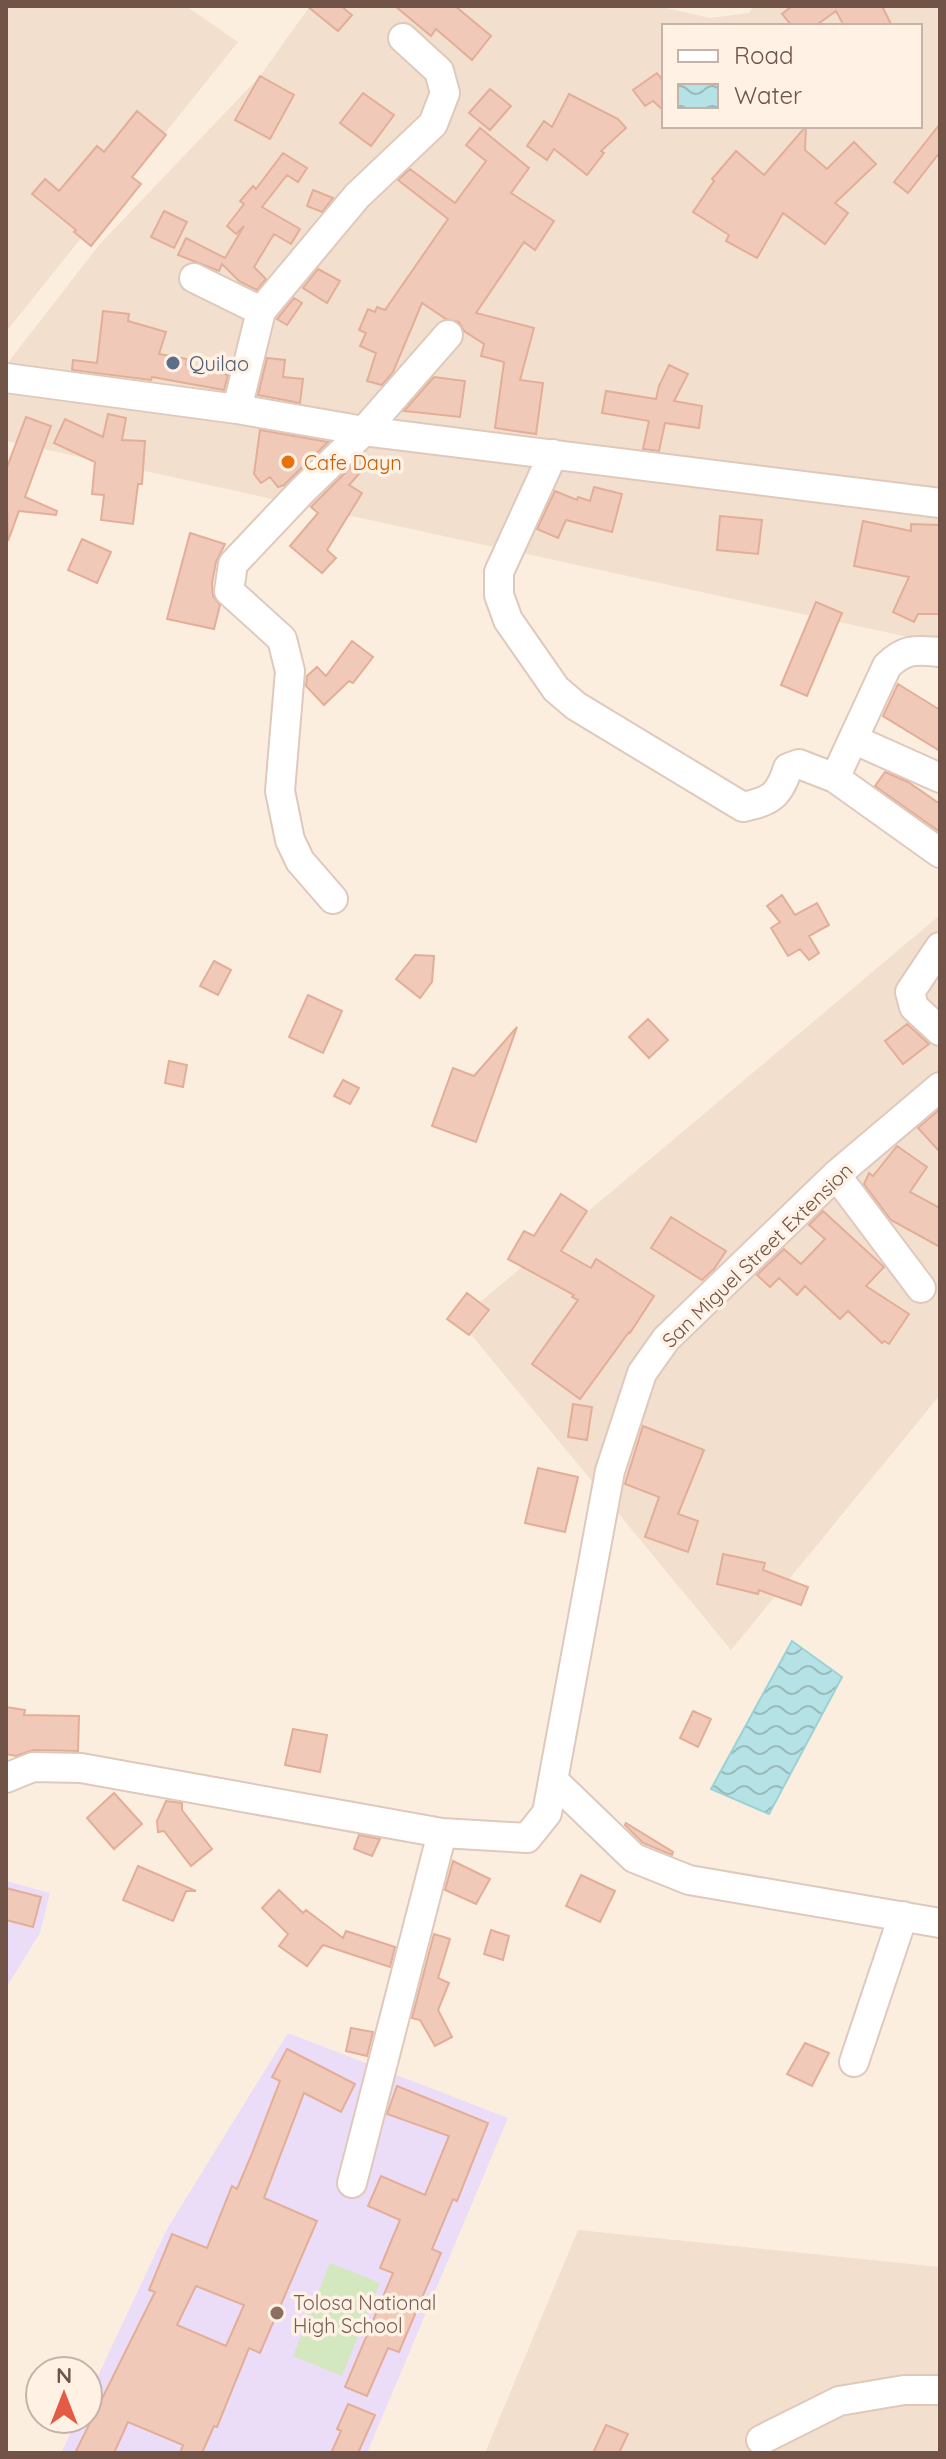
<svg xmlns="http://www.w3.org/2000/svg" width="946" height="2459" font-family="Quicksand,sans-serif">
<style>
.residential{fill:#f3dfce;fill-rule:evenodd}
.education{fill:#ebddf7}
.pitch{fill:#d4e8bf}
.water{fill:url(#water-waves);stroke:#9bd2d6;stroke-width:2}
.building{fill:#f1c9b8;stroke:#e3ae98;stroke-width:2;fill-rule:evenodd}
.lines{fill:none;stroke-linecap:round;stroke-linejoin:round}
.minor-casing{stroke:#dfc9bc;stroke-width:32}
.minor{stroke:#fff;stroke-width:28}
.service-dot{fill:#5c6f8a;stroke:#fff2e5;stroke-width:3}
.food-dot{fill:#e8710a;stroke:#fff2e5;stroke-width:3}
.education-dot{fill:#8d6e63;stroke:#fff2e5;stroke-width:3}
.labels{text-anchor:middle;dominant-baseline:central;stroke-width:7;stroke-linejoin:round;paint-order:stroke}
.service-label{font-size:20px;fill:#4e5e75;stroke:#fff2e5;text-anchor:start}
.food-label{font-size:20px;fill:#c56008;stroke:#fff2e5;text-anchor:start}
.street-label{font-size:20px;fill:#715348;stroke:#fff2e5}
.education-label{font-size:20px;fill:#785e54;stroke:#fff2e5;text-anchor:start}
</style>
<defs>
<pattern id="water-waves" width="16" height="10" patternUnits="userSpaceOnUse" patternTransform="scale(2)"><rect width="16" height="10" fill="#b5e2e4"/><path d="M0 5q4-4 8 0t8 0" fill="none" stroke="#98babb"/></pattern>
</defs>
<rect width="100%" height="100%" fill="#fceedf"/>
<path class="residential" d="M 6,6 L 186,6 L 238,42 L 6,332 Z
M 310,6 L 657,6 L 710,18 L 749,13 L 754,6 L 940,6 L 940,644 L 6,441 L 6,365 L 99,245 L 260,76 ZM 664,26 L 920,26 L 920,126 L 664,126 Z
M 940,915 L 940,1395 L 731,1650 L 459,1320 Z
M 578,2230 L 940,2267 L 940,2453 L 485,2453 Z"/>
<path class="education" d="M 6,1881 L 50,1893 L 40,1933 L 6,1988 Z
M 288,2033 L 508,2118 L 367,2453 L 61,2453 L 77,2419 L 88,2419 L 88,2397 L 167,2229 Z"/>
<path class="pitch" d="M 330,2263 L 380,2283 L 342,2376 L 293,2356 Z"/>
<path class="water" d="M 792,1641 L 842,1677 L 769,1814 L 711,1789 Z"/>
<path class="building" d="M 307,6 L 341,6 L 352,15 L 338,31 Z
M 395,6 L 455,6 L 491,36 L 472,60 L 436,29 L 431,36 Z
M 792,6 L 882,6 L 892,26 L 844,26 L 836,11 L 815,26 L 792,26 L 782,14 Z
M 657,73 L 664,82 L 664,111 L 653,101 L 645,106 L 633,90 Z
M 260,76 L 294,95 L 270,139 L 235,120 Z
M 490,89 L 511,106 L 490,130 L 469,113 Z
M 363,93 L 394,115 L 371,146 L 340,123 Z
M 569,94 L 618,119 L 626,128 L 601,151 L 604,153 L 587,175 L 554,149 L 547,160 L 527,146 L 544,121 L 552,127 Z
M 137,111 L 166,135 L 132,177 L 141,184 L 91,246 L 74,232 L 76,230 L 32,194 L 45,179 L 59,191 L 97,146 L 104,152 Z
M 940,124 L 940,152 L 908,193 L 894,182 Z
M 806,126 L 805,150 L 827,169 L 854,142 L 876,164 L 835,203 L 848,213 L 825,244 L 783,213 L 757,258 L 726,241 L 729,235 L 693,212 L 714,181 L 712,179 L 736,151 L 764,175 Z
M 480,128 L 529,168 L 511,193 L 554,221 L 535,250 L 524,242 L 476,313 L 534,328 L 520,380 L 543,383 L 536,434 L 495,428 L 504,362 L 481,356 L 484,344 L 464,331 L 459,322 L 446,319 L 422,303 L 393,372 L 382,385 L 367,381 L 376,353 L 360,346 L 366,333 L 359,330 L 368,309 L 375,312 L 377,307 L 385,310 L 448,219 L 398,180 L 410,169 L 455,203 L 486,161 L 466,145 Z
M 283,153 L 307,168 L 298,182 L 287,175 L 262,207 L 300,229 L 291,244 L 274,234 L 254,267 L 266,279 L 257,290 L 239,281 L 222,264 L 219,271 L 178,255 L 186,238 L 225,258 L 244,226 L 236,234 L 227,226 L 244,204 L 240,201 L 253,186 L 256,189 Z
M 313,190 L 333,198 L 322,212 L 307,206 Z
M 164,211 L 187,222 L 174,248 L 151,237 Z
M 318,269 L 340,281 L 327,303 L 303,288 Z
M 294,298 L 302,303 L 287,325 L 277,319 Z
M 103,311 L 129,314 L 128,321 L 166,332 L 159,354 L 187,359 L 186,365 L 228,375 L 224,390 L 152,377 L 151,380 L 72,370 L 73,360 L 97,363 Z
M 267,358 L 285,360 L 283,377 L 303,379 L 300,403 L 258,395 Z
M 669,365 L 688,374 L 674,401 L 702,406 L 699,428 L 665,423 L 659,451 L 643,449 L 649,421 L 602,413 L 606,391 L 656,399 L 659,386 Z
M 434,377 L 465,381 L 460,417 L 404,411 Z
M 108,414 L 126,418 L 122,440 L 145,441 L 142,484 L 138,484 L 133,524 L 101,520 L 104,495 L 92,494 L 95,462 L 54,443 L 65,419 L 103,437 Z
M 26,417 L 51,426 L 25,497 L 57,511 L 56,515 L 19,511 L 8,541 L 6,470 Z
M 260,430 L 328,442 L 284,485 L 278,487 L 270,477 L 261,483 L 254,474 Z
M 360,458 L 367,465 L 349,485 L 362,493 L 327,550 L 336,558 L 322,573 L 290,546 L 318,513 L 311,507 Z
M 594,487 L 622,494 L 612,532 L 566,520 L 558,538 L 537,529 L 555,491 L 577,500 L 578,497 L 590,501 Z
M 720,516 L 762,520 L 758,554 L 717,550 Z
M 863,521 L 911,531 L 911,524 L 940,525 L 940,614 L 918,614 L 914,622 L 893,612 L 909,577 L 854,566 Z
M 190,533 L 225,544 L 216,562 L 212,583 L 213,596 L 220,605 L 214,629 L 167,619 Z
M 82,539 L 111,552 L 97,583 L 68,570 Z
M 816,602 L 842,613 L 807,696 L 781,685 Z
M 352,641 L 373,657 L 353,683 L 349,681 L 324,705 L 306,686 L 307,676 L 317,667 L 326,676 Z
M 898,684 L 940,710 L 940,751 L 883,716 Z
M 885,772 L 908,782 L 940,804 L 940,832 L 875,786 Z
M 782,895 L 795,915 L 817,903 L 829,925 L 809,936 L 819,953 L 809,960 L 800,949 L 788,956 L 771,928 L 780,922 L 767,906 Z
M 415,955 L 434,956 L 432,982 L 420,998 L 396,979 Z
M 214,961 L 231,970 L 218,995 L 200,986 Z
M 308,995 L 342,1011 L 323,1053 L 289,1037 Z
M 648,1019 L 668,1040 L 649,1058 L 629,1037 Z
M 907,1024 L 929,1044 L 903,1064 L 885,1041 Z
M 517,1027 L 476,1142 L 432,1126 L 453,1068 L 474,1076 Z
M 169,1061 L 187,1065 L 183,1087 L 165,1083 Z
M 343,1080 L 359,1088 L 350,1104 L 334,1096 Z
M 940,1109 L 940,1152 L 918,1128 Z
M 897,1146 L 927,1167 L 910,1192 L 940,1208 L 940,1247 L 891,1220 L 864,1184 L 869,1173 L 873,1176 Z
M 561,1194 L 587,1211 L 561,1251 L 591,1268 L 596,1259 L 654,1296 L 630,1333 L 629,1332 L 580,1399 L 532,1364 L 578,1300 L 572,1297 L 574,1295 L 508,1259 L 524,1231 L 534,1236 Z
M 823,1211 L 884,1267 L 866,1286 L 909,1314 L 889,1344 L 884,1341 L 882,1343 L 848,1311 L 840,1319 L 805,1286 L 797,1295 L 779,1278 L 770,1287 L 757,1275 L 784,1249 L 801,1264 L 825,1239 L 809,1225 Z
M 671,1217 L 726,1251 L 714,1269 L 702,1280 L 651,1248 Z
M 467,1293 L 489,1310 L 469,1335 L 447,1319 Z
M 573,1404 L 592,1407 L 587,1440 L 568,1437 Z
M 643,1426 L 704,1450 L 678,1514 L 698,1521 L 688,1552 L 645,1537 L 659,1497 L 625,1484 Z
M 538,1468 L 578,1477 L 565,1532 L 525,1523 Z
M 723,1554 L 765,1563 L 763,1570 L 808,1587 L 801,1605 L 759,1590 L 758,1594 L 717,1584 Z
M 6,1707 L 25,1710 L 24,1715 L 79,1716 L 78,1751 L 33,1750 L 16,1756 L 6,1754 Z
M 693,1711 L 711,1719 L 698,1747 L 680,1738 Z
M 293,1729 L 327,1735 L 320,1772 L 285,1765 Z
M 114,1793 L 142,1824 L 114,1849 L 87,1818 Z
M 166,1801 L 182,1803 L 182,1810 L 212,1849 L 191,1866 L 164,1831 L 158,1832 L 157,1821 Z
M 626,1823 L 673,1852 L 672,1855 L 643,1843 L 625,1825 Z
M 359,1835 L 380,1839 L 372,1856 L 354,1849 Z
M 453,1861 L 490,1879 L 476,1904 L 445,1890 Z
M 138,1866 L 196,1891 L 186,1891 L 173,1921 L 123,1900 Z
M 581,1875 L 615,1891 L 600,1922 L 566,1906 Z
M 6,1888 L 41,1897 L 33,1927 L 6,1920 Z
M 279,1890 L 303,1913 L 306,1910 L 343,1938 L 346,1931 L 395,1947 L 390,1967 L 323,1945 L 307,1966 L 279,1946 L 288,1934 L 262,1908 Z
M 491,1930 L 509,1936 L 503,1960 L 484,1954 Z
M 434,1934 L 450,1939 L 438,1978 L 449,1983 L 438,2010 L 452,2037 L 435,2046 L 420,2020 L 412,2018 Z
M 351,2028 L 373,2032 L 367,2056 L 346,2051 Z
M 805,2043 L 829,2053 L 812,2086 L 787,2074 Z
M 287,2049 L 355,2084 L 341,2112 L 304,2093 L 264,2198 L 317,2221 L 260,2353 L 249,2348 L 217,2427 L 214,2426 L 202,2453 L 180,2453 L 183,2445 L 128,2422 L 114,2453 L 75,2453 L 155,2292 L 149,2290 L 172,2234 L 207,2248 L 232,2186 L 237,2189 L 251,2156 L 280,2081 L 272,2077 ZM 196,2286 L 244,2305 L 226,2346 L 177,2325 Z
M 397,2086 L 488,2123 L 457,2201 L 453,2199 L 432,2249 L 441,2253 L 399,2352 L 388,2348 L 367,2396 L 345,2387 L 393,2273 L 380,2268 L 400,2220 L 368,2206 L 381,2176 L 425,2195 L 449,2136 L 387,2114 Z
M 348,2404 L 375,2415 L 358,2453 L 331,2453 L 341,2431 L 337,2429 Z
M 606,2425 L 628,2434 L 619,2453 L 593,2453 Z"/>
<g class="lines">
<defs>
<path id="minor" d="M 194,278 L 261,311
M 6,378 L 237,409 L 364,431 L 940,503
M 237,409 L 261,311 L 357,196 L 433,124 L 445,93 L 439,71 L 403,38
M 553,454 L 499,572 L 499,595 L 508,620 L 556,689 L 576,706 L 743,807 C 771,801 779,796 788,768 L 799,764 L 835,778 L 940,853
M 853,739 L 940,778
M 835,778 L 887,666 C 905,648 916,650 940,652
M 333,899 L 300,861 L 290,840 L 280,791 L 290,671 L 282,639 L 229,591 L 233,564 L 302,491 L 364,431 L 448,335
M 940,947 L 910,992 L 914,1007 L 940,1031
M 836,1175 L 921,1288
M 6,1778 L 33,1767 L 81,1768 L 442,1833 L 527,1838 L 547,1813 L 610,1471 L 642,1373 L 666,1339 L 836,1175 L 940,1087
M 555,1782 L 634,1858 L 689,1880 L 940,1923
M 854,2062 L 903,1916
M 352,2183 L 442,1833
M 761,2440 L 839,2401 L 904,2390 L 940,2390"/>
</defs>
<use href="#minor" class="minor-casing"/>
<use href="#minor" class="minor"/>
</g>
<circle class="service-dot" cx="173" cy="363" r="8"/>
<circle class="food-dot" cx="288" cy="462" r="8"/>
<circle class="education-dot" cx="277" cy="2313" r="8"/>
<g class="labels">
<g class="service-label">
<text x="189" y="363">Quilao</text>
</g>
<g class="food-label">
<text x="304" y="462">Cafe Dayn</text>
</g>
<g class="street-label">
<text transform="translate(757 1255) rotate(-44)">San Miguel Street Extension</text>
</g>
<g class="education-label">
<text x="293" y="2302">Tolosa National<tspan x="293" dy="23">High School</tspan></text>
</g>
</g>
<rect width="946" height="2459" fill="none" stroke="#715348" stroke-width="16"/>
<rect x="662" y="24" width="260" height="104" fill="#fff2e5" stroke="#c6b2a6" stroke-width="2"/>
<rect x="678" y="50" width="40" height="12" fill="#ffffff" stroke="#c6b2a6" stroke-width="2"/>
<text x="734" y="64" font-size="24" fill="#715348">Road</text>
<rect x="678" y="84" width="40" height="24" fill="url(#water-waves)" stroke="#c6b2a6" stroke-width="2"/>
<text x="734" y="104" font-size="24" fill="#715348">Water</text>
<g transform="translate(64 2395)"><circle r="38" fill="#fff2e5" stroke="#c6b2a6" stroke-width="2"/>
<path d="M0-6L14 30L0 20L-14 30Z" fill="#e55a45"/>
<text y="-12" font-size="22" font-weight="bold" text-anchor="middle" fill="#715348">N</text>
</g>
</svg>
